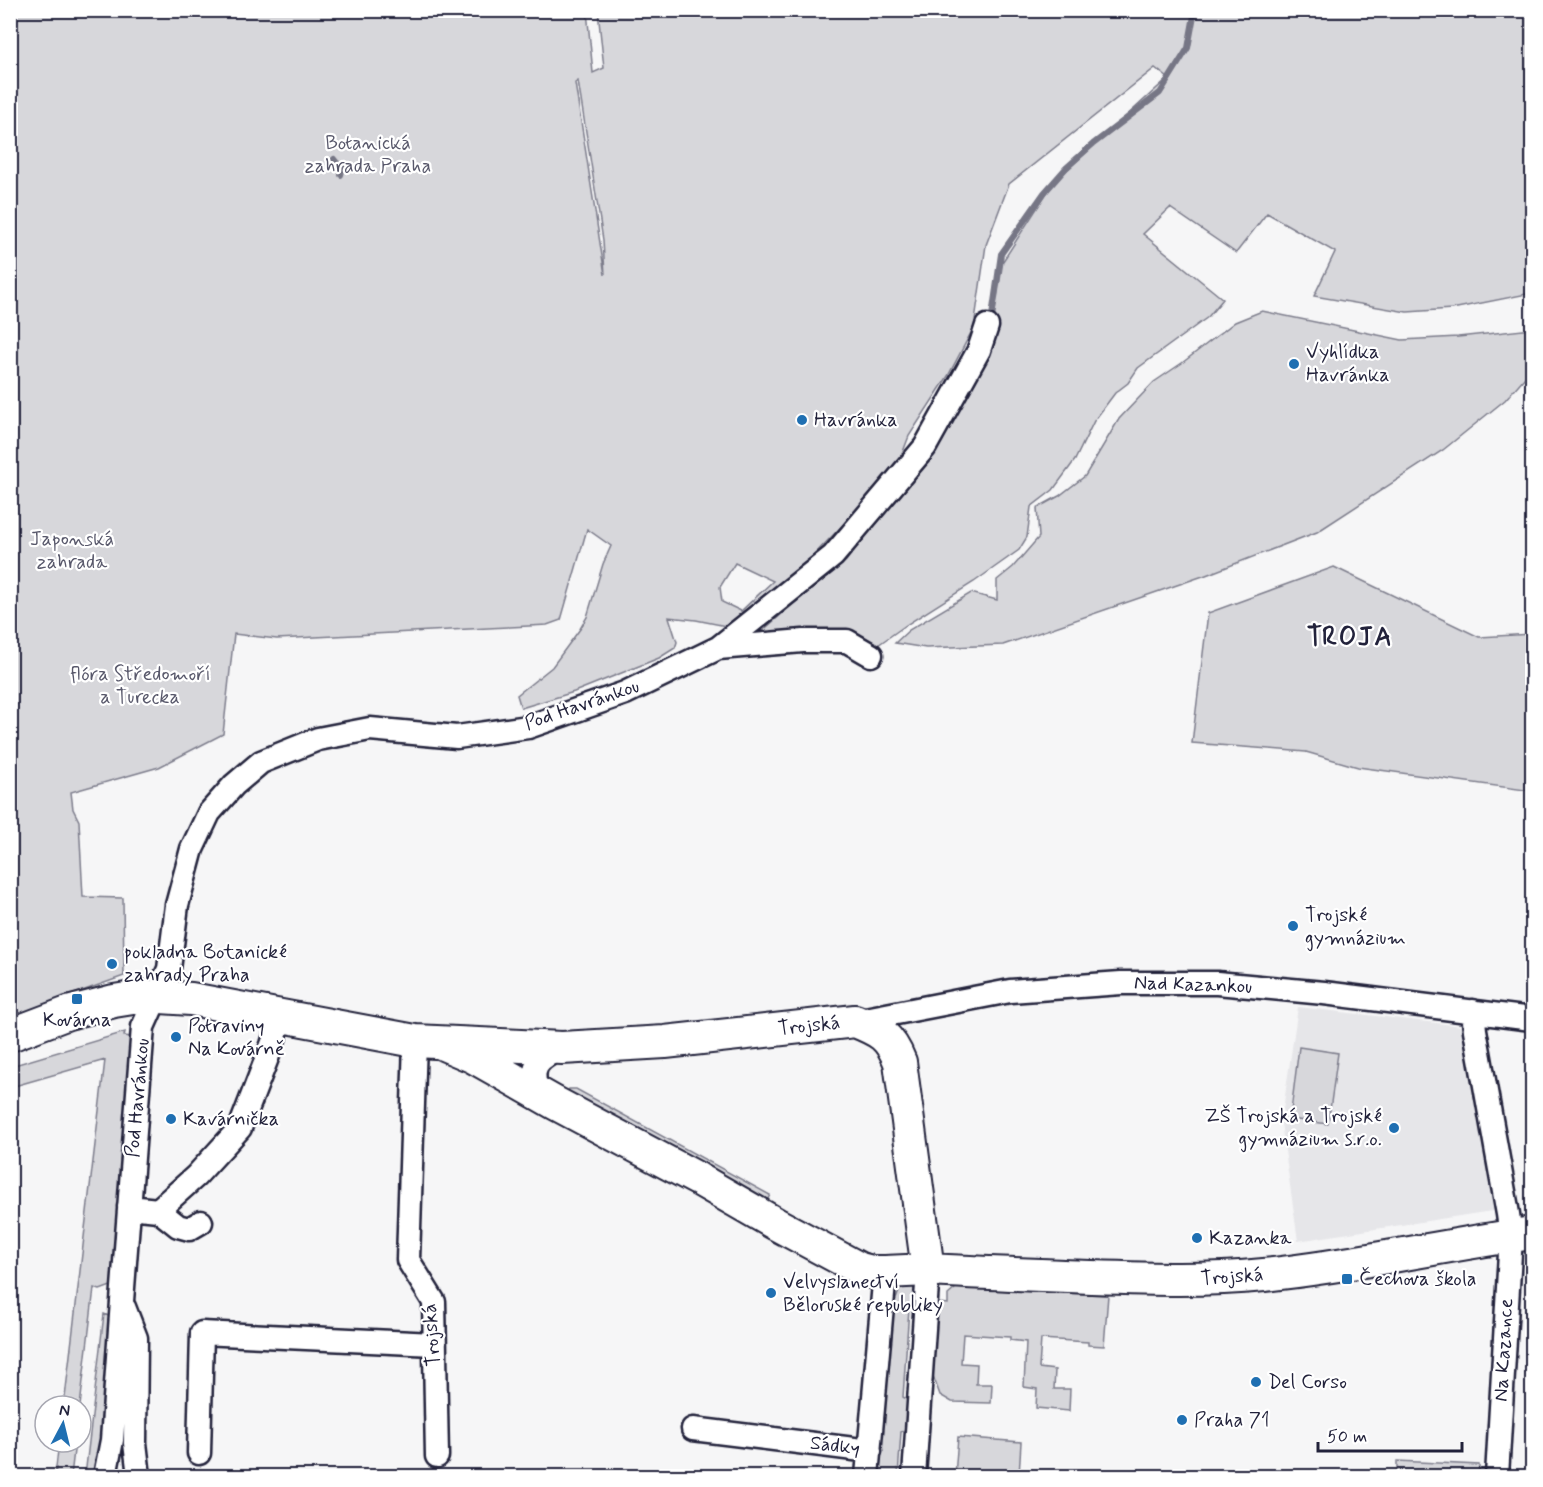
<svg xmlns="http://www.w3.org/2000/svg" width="1543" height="1487" font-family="Mynerve,sans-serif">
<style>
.built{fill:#e6e6e9}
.green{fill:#d7d7db;stroke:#7c7c8b;stroke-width:1.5;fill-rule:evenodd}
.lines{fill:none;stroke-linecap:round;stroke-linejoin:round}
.stream{stroke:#767685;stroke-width:6}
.street-casing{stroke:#22223b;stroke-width:27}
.secondary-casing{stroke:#22223b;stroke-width:36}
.street{stroke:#fff;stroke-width:22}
.secondary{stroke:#fff;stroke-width:32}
.poi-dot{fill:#1f6fb2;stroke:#fff;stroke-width:2}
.labels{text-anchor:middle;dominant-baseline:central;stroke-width:4.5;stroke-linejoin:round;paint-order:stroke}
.park-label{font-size:20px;fill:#58586b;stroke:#fff}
.poi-label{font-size:20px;fill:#22223b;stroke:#fff;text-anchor:start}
.street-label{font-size:20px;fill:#22223b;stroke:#fff}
.district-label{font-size:26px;font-weight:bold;letter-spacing:1.5px;fill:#22223b;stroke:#fff}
</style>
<rect width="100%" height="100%" fill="#f6f6f7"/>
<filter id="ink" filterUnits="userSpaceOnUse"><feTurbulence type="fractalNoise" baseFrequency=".0167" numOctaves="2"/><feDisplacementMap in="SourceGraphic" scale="12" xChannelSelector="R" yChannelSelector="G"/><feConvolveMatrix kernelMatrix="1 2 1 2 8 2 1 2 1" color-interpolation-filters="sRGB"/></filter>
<g filter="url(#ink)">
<path class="built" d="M 1298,1007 L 1462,1026 L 1498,1210 L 1298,1241 L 1281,1123 Z"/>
<path class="green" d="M 10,11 L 587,11 L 593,73 L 604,68 L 598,11 L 1532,11 L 1532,293 L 1452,309 L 1407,312 L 1314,296 L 1335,252 L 1267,213 L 1236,253 L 1170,208 L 1143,234 L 1223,299 L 1208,317 L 1138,368 L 1128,383 L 1115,393 L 1094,421 L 1075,460 L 1053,490 L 1031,507 L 1027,537 L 1019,550 L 974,582 L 906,625 L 878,645 L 855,634 L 756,635 L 846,561 L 933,447 L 989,351 L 1003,261 L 1054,182 L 1168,78 L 1155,68 L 1009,184 L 986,245 L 974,327 L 948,376 L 909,436 L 896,470 L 808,561 L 726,626 L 696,620 L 669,617 L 677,642 L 675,648 L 659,658 L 574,692 L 521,708 L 517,695 L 552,667 L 580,629 L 587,617 L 603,564 L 611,546 L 587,529 L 561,620 L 547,625 L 277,639 L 234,634 L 223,734 L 159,767 L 71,792 L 73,809 L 79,821 L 83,897 L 123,898 L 124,976 L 40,1006 L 11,1020 ZM 578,81 L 603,240 L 605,275 L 575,83 ZM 735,563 L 773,581 L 741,611 L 722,602 L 720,587 Z
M 1262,311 L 1402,340 L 1458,337 L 1532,329 L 1532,369 L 1505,400 L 1443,450 L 1317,532 L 1206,575 L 1003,645 L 926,648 L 895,643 L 909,630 L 971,593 L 997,600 L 997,580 L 1013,567 L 1039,537 L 1037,508 L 1059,496 L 1085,476 L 1119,419 L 1154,382 L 1182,363 L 1235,322 Z
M 1334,567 L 1479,637 L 1532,634 L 1532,791 L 1358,767 L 1306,752 L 1192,743 L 1208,613 Z
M 125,1032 L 124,1036 L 131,1037 L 121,1203 L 111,1286 L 100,1290 L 94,1288 L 80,1406 L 64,1406 L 105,1060 L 11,1087 L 11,1066 Z
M 1299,1047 L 1338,1053 L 1328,1124 L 1290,1119 Z
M 569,1089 L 576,1089 L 770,1195 L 764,1206 L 564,1099 Z
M 908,1284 L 914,1286 L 917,1293 L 916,1304 L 909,1308 L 903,1397 L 910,1401 L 908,1428 L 901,1432 L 898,1476 L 879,1476 L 894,1304 L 900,1289 Z
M 956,1288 L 1108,1295 L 1104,1346 L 1088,1345 L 1088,1342 L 1041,1339 L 1039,1368 L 1055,1370 L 1054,1389 L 1070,1389 L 1069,1411 L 1036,1408 L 1037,1389 L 1024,1387 L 1026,1342 L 1010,1340 L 1010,1337 L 963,1334 L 961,1363 L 977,1364 L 976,1384 L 992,1384 L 991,1403 L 952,1402 L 940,1395 L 932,1373 L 938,1303 L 948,1304 L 948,1295 Z
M 104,1314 L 111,1317 L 100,1476 L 85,1476 Z
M 958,1437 L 1021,1442 L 1019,1476 L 955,1476 Z
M 59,1442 L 75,1442 L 71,1476 L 55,1476 Z
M 1397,1461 L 1479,1465 L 1479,1476 L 1397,1476 Z"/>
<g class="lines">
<path class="stream" d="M 334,159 L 338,164 L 337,168 L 342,170 L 341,175
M 338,164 L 351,166
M 991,323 L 1001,254 L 1044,193 L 1066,168 L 1093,144 L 1160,93 L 1188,48 L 1195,10
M 752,637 L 784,609"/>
<defs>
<path id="street" d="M 718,648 L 803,641 L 847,641 L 871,655
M 1473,1011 L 1475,1030 L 1508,1214 L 1511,1236 L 1497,1476
M 855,1021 L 1010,991 L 1121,983 L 1217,983 L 1324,993 L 1532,1019
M 415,1041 L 408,1260 L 434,1302 L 437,1456
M 538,1094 C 529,1066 537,1059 562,1048
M 129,1207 L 158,1210 L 196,1176 L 240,1128 L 272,1045 L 281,1017
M 158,1210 L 178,1226 L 189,1229 L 201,1222
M 124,1307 L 136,1338 L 135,1443 L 139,1476
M 693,1429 L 870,1451
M 199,1453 L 202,1333 L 434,1344
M 105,1476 L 112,1440 L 122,1301 L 143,1027 L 169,969 L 177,905 L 192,849 L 209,813 L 234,785 L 261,762 L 318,739 L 370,729 L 457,737 L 528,727 L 625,693 L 718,648 L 833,556 L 925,447 L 979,350 L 987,326
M 867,1476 L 885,1272
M 914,1476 L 928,1270"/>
<path id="secondary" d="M 10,1035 L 68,1013 L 114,1001 L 145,996 L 191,999 L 415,1041 L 562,1048 L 665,1042 L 855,1021 C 880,1031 890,1036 900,1062 L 928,1270
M 441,1043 L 474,1057 L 555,1103 L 698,1179 L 776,1224 L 860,1269 L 872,1272 L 885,1272 L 928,1270 C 983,1273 1037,1275 1091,1277 C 1149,1279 1206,1281 1264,1275 C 1354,1266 1443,1245 1532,1233"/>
</defs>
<use href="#street" class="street-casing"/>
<use href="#secondary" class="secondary-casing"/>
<use href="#street" class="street"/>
<use href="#secondary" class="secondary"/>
</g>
</g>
<g class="poi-dot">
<circle cx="1294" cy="364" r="6"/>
<circle cx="802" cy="420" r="6"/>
<circle cx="1293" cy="926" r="6"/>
<circle cx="112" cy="964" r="6"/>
<rect x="71" y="993" width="12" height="12" rx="3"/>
<circle cx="176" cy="1037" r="6"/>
<circle cx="171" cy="1119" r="6"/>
<circle cx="1394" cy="1128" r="6"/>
<circle cx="1197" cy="1238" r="6"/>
<rect x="1341" y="1273" width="12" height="12" rx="3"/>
<circle cx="771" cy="1293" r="6"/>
<circle cx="1256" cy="1382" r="6"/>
<circle cx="1182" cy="1420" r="6"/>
</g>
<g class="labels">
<g class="park-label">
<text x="368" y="143">Botanická<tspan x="368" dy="23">zahrada Praha</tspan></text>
<text x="72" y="539">Japonská<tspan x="72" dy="23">zahrada</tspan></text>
<text x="140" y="674">flóra Středomoří<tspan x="140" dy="23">a Turecka</tspan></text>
</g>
<g class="poi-label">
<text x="1306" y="352">Vyhlídka<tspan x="1306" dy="23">Havránka</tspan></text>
<text x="814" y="420">Havránka</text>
<text x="1305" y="915">Trojské<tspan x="1305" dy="23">gymnázium</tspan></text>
<text x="124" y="952">pokladna Botanické<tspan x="124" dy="23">zahrady Praha</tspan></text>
<text x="77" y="1020" text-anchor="middle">Kovárna</text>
<text x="188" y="1026">Potraviny<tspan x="188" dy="23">Na Kovárně</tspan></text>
<text x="1382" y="1116" text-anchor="end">ZŠ Trojská a Trojské<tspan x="1382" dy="23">gymnázium s.r.o.</tspan></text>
<text x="183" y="1119">Kavárnička</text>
<text x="1209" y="1238">Kazanka</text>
<text x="1359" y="1279">Čechova škola</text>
<text x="783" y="1282">Velvyslanectví<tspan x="783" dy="23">Běloruské republiky</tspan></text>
<text x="1268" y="1382">Del Corso</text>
<text x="1194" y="1420">Praha 71</text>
</g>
<g class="street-label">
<text transform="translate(582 705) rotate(-19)">Pod Havránkou</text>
<text transform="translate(1193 985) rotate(2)">Nad Kazankou</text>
<text transform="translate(809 1026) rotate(-6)">Trojská</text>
<text transform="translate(138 1098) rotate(-85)">Pod Havránkou</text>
<text transform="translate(1232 1277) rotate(-4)">Trojská</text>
<text transform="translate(432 1335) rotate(-94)">Trojská</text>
<text transform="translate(1504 1350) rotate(-87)">Na Kazance</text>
<text transform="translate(835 1446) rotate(7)">Sádky</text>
</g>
<g class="district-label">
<text x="1350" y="638">TROJA</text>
</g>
</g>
<rect width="1543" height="1487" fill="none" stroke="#fff" stroke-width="36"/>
<rect x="18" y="18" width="1507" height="1451" fill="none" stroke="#22223b" stroke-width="2" filter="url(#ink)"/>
<g transform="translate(63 1424) rotate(7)"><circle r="28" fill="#ffffff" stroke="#a7a7b1" stroke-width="1.5"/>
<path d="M0-4.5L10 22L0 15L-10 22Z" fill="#1f6fb2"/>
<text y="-9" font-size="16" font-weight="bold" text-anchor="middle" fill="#22223b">N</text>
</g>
<path d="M1318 1442v9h144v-9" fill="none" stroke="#22223b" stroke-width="3"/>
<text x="1327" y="1442" font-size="18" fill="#22223b" stroke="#ffffff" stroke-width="4.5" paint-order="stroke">50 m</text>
</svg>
